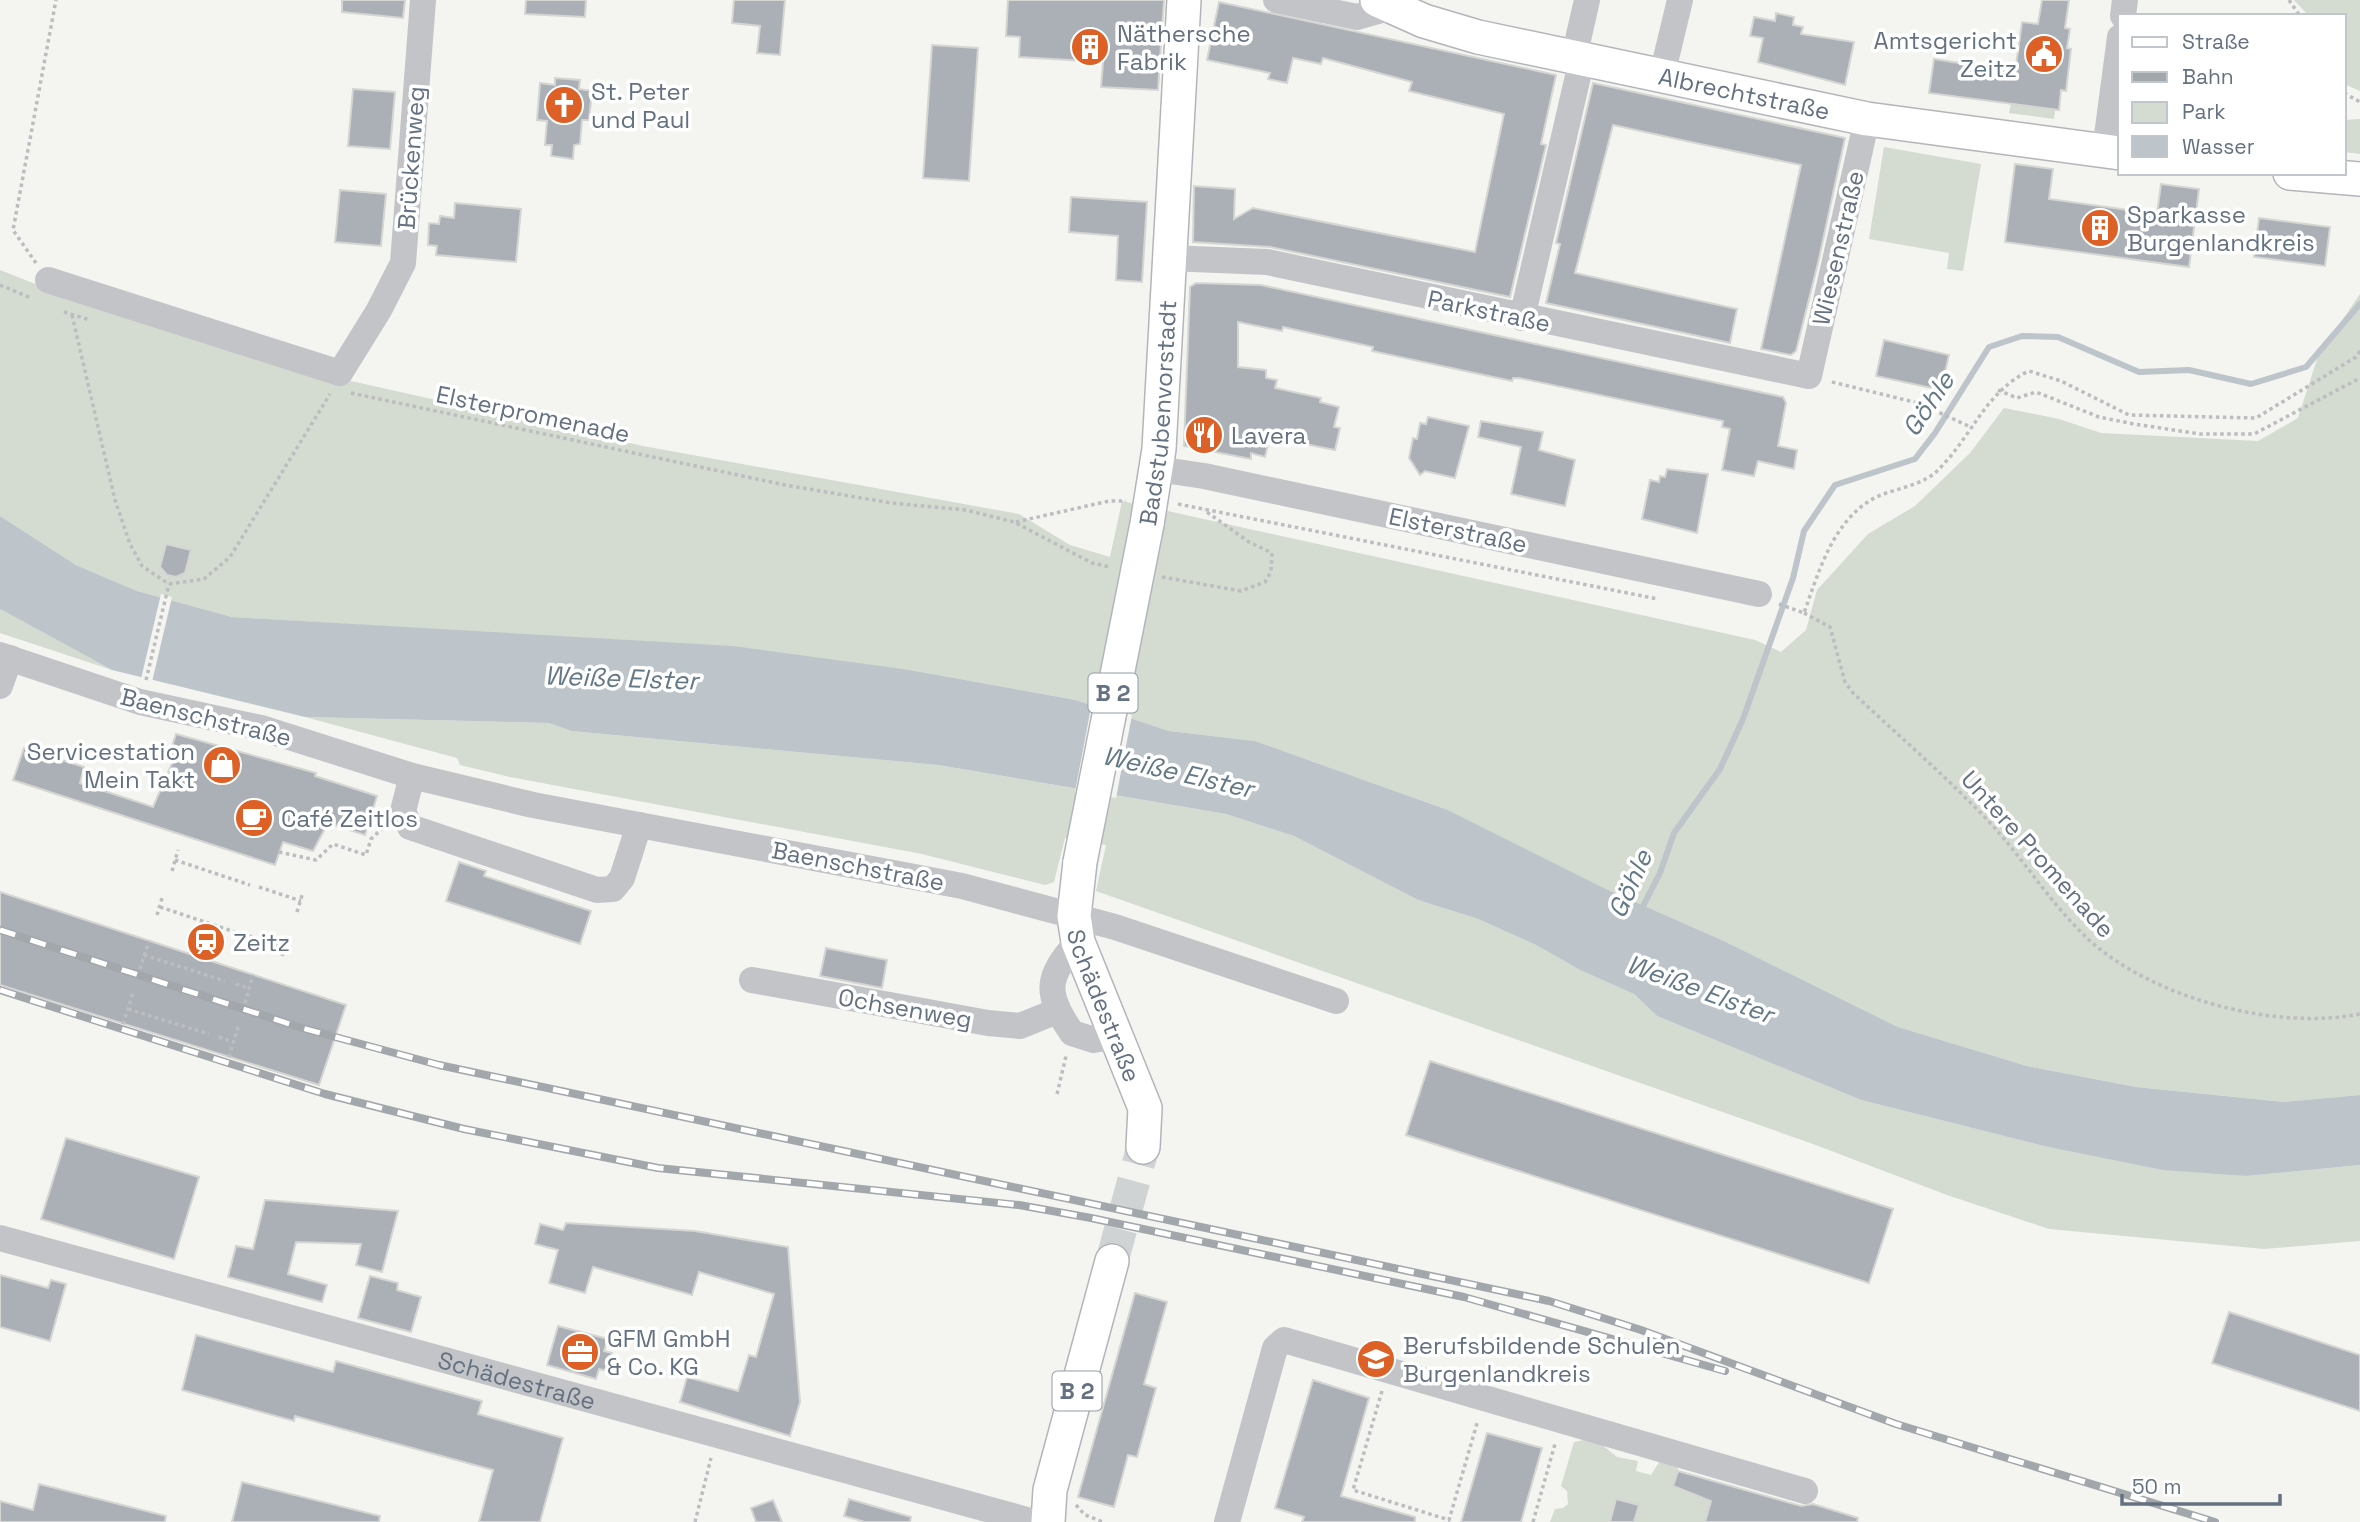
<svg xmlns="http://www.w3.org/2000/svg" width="2360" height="1522" font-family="'Space Grotesk',sans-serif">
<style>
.green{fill:#d4dbd1}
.water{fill:#bdc5cb}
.pier{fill:#f4f4f0}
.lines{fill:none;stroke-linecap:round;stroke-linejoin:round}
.stream{stroke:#bdc5cb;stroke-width:6}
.building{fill:#aab0b6;stroke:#d5d5d3;stroke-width:2}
.major-tunnel{stroke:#d0d3d4;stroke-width:33;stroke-dasharray:33 17;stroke-linecap:butt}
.major-casing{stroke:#b2b6ba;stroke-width:36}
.path{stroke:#bbbdbf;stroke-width:3.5;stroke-dasharray:3.5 3.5;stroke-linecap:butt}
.minor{stroke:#c2c4c8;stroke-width:26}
.major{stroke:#fff;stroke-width:33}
.rail-casing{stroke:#a2a7ac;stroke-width:8}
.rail{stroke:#fff;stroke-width:5;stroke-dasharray:16;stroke-linecap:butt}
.major-bridge-casing{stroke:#b2b6ba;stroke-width:36;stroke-linecap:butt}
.major-bridge{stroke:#fff;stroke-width:33}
.labels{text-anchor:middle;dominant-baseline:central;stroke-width:7;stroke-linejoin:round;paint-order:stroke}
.shield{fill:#fff;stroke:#929ca6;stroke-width:2}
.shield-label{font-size:23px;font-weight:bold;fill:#647180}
.poi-label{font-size:24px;fill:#647180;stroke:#fff;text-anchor:start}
.street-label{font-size:24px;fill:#647180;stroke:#fff}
.water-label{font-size:26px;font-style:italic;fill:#647985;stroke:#fff}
</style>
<rect width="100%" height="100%" fill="#f4f4f0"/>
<path class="green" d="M 2294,0 L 2360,0 L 2360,91 L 2344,84 L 2344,16 L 2309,16 Z
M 2011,104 L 2055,110 L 2054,119 L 2009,113 Z
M 2360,119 L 2360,154 L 2344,152 L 2344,120 Z
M 1884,147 L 1981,164 L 1963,271 L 1947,269 L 1949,253 L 1869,239 Z
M 0,270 L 81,302 L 213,345 L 351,381 L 643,446 L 1019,514 L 1070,545 L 1110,557 L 1122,501 L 1755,640 L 1781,652 L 1806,630 L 1817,590 L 1868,534 L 1915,506 L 1970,453 L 2004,408 L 2059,419 L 2101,433 L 2258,441 L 2298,418 L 2318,356 L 2360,294 L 2360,1095 L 2284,1102 L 2136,1087 L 2027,1066 L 1898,1027 L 1724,941 L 1606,889 L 1448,810 L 1255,741 L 1169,731 L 1076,700 L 910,670 L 569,638 L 232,617 L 137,591 L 76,565 L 0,516 Z
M 0,609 L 112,670 L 0,633 Z
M 305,717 L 549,723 L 571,731 L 938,765 L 1226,814 L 1294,836 L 1418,900 L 1478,919 L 1536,945 L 1580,970 L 1634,994 L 1657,1016 L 1861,1100 L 2044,1146 L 2247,1176 L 2360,1165 L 2360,1241 L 2264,1249 L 2049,1229 L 1947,1195 L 1813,1144 L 1096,891 L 1106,845 L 1065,838 L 1054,882 L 1045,885 L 922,854 L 510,777 L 460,765 L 457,758 Z
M 1589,1439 L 1595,1439 L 1617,1457 L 1638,1461 L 1636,1471 L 1651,1475 L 1661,1459 L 1679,1465 L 1673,1486 L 1711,1501 L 1705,1522 L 1634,1522 L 1639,1506 L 1616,1500 L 1610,1522 L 1550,1522 L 1555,1509 L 1563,1508 L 1568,1504 L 1567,1491 L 1561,1486 L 1574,1442 Z"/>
<path class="water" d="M 0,516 L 76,565 L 137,591 L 232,617 L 733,646 L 910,670 L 1076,700 L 1169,731 L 1255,741 L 1448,810 L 1606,889 L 1724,941 L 1898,1027 L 2027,1066 L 2136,1087 L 2284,1102 L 2360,1095 L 2360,1165 L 2247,1176 L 2163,1170 L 2044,1146 L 1861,1100 L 1657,1016 L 1634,994 L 1580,970 L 1536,945 L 1478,919 L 1418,900 L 1294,836 L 1226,814 L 938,765 L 571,731 L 549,723 L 305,717 L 112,670 L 0,609 Z"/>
<path class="pier" d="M 161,594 L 172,597 L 152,682 L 141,679 Z
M 1092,702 L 1132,715 L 1116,798 L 1075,792 Z"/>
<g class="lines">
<path class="stream" d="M 1640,912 L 1660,873 L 1674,833 L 1720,769 L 1743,719 L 1793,578 L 1804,531 L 1835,485 L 1915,459 L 1935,433 L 1989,347 L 2022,336 L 2058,337 L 2139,372 L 2189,370 L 2251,384 L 2306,367 L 2360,304"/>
</g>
<path class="building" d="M 342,0 L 405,0 L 403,18 L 342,12 Z
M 526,0 L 586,0 L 585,17 L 525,14 Z
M 734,0 L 785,0 L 780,55 L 757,53 L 760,26 L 732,23 Z
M 1008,0 L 1164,0 L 1158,90 L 1101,87 L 1103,62 L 1019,57 L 1020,37 L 1006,36 Z
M 2042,0 L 2069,0 L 2065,28 L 2070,29 L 2067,48 L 2071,49 L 2066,91 L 2061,90 L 2059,110 L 1929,93 L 1934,59 L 2015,72 L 2022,22 L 2038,24 Z
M 1219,2 L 1556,75 L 1541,144 L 1546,145 L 1510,297 L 1270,247 L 1193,242 L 1194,186 L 1235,189 L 1234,219 L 1253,208 L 1475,252 L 1504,114 L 1409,91 L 1412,82 L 1323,58 L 1321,64 L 1293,58 L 1287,83 L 1268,79 L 1270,73 L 1207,60 Z
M 1776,13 L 1794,17 L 1793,25 L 1803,27 L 1801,34 L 1854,42 L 1845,85 L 1758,62 L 1763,38 L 1750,36 L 1754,17 L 1775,21 Z
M 932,45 L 978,48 L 969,181 L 923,178 Z
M 555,78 L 580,80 L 579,89 L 592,91 L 589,120 L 582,120 L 580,144 L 574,145 L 573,159 L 551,156 L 552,145 L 545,145 L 547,121 L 537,120 L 540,83 L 555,85 Z
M 1593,83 L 1845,138 L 1818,263 L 1796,351 L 1791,355 L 1761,349 L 1801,165 L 1700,144 L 1613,125 L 1575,273 L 1737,309 L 1730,343 L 1546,303 L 1560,244 L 1556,243 Z
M 353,89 L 395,92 L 390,149 L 348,146 Z
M 2015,164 L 2053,169 L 2049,199 L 2157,214 L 2161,184 L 2199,189 L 2189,267 L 2005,242 Z
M 340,190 L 386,194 L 381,246 L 335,242 Z
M 1071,197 L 1147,202 L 1142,282 L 1116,280 L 1118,236 L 1069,232 Z
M 455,203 L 521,209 L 516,262 L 436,255 L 437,246 L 428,245 L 429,223 L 439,224 L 440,216 L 454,218 Z
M 2259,218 L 2330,227 L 2325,266 L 2254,257 Z
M 1196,283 L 1261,285 L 1783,397 L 1786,403 L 1778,446 L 1797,450 L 1794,469 L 1758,461 L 1754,476 L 1722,470 L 1730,429 L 1722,427 L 1723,421 L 1519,378 L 1513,378 L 1512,381 L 1372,351 L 1373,347 L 1283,327 L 1282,331 L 1238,322 L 1238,367 L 1266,370 L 1266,378 L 1277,380 L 1275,388 L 1321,398 L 1320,402 L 1339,407 L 1334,427 L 1340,428 L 1335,450 L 1270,437 L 1265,457 L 1251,453 L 1251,459 L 1184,446 L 1190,287 Z
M 1884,340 L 1949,355 L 1941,390 L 1876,376 Z
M 1428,417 L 1469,426 L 1455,478 L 1425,471 L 1420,475 L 1409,458 L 1413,438 L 1417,439 L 1420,423 L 1426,424 Z
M 1481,421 L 1543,432 L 1539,450 L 1575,460 L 1565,506 L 1511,494 L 1521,447 L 1478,437 Z
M 1667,469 L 1708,474 L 1697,533 L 1642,519 L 1650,480 L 1659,482 L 1660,476 L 1665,477 Z
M 166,544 L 191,550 L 185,573 L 176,577 L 167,575 L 160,567 Z
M 176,734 L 316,773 L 315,776 L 377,796 L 365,835 L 328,823 L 313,851 L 283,842 L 275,865 L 13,780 L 24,748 L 84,767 L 80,783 L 153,807 L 173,761 L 170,752 Z
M 459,862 L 486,871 L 484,876 L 591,911 L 580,944 L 446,901 Z
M 0,892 L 346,1005 L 319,1085 L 0,985 Z
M 826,948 L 887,960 L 882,988 L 820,976 Z
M 1430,1061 L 1893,1209 L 1869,1283 L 1406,1135 Z
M 66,1138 L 199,1177 L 174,1259 L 41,1219 Z
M 265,1200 L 398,1211 L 382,1272 L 356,1265 L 361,1244 L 296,1242 L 288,1274 L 327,1285 L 322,1302 L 228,1277 L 236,1246 L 253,1249 Z
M 566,1223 L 695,1231 L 788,1247 L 800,1402 L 790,1436 L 680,1402 L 687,1377 L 738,1391 L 749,1355 L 756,1357 L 774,1294 L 699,1272 L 692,1295 L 593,1267 L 585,1293 L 549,1283 L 558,1250 L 535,1244 L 540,1224 L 563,1230 Z
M 0,1275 L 48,1288 L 51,1280 L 66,1284 L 50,1341 L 0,1327 Z
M 370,1276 L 398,1283 L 397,1290 L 421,1297 L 411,1332 L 358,1318 Z
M 1135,1293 L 1167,1302 L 1144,1384 L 1156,1388 L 1137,1457 L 1128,1455 L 1114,1507 L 1078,1497 Z
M 2229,1312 L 2360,1355 L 2360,1411 L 2212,1363 Z
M 558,1326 L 608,1339 L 604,1351 L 612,1353 L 607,1371 L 599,1369 L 596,1379 L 547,1365 Z
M 196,1335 L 333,1372 L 336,1361 L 482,1401 L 478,1414 L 563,1438 L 540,1522 L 479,1522 L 493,1470 L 295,1416 L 294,1421 L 182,1390 Z
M 1313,1380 L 1369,1398 L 1341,1496 L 1415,1517 L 1415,1522 L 1302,1522 L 1304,1517 L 1275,1508 Z
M 1487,1433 L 1542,1448 L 1521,1522 L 1461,1522 Z
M 1678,1471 L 1801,1506 L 1813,1504 L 1858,1518 L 1857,1522 L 1705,1522 L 1711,1501 L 1673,1486 Z
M 242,1482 L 380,1516 L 379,1522 L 232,1522 Z
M 39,1484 L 166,1516 L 165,1522 L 0,1522 L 0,1501 L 33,1510 Z
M 849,1499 L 911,1517 L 910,1522 L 865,1522 L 844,1516 Z
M 1616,1499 L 1639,1505 L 1634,1522 L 1610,1522 Z
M 773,1500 L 782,1522 L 756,1522 L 751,1508 Z"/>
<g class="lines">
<path class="major-tunnel" d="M 1112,1261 L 1143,1147"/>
<defs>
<g id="major">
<path id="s2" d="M 1377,0 L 1424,21 L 1478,37 L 1867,119 L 2120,153"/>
<path d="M 2290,173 L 2360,179"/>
<path id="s3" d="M 1147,524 L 1159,449 L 1184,0"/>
<path id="s4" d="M 1080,862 L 1074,916 L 1078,942 L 1145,1108 L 1143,1147"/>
<path d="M 1048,1522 L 1050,1490 L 1112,1261"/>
</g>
</defs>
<use href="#major" class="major-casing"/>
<path class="path" d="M 2289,0 L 2300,16
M 2344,93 L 2360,102
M 36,263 L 13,230 L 56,0
M 0,285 L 31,298
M 64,312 L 90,320
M 72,315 L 115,500 L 130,544 L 142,566 L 169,584 L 204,579 L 230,557 L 330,394
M 1832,382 L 1918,403 L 1973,428
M 1998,390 L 2017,398 L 2036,392 L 2099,417 L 2134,424 L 2200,434 L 2254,434 L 2360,378
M 351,393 L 785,485 L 891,503 L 966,510 L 1014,522 L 1092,563 L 1110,567
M 1178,504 L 1658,599
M 1016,522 L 1109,501 L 1126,501
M 1162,577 L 1241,591 L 1265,582 L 1271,572 L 1272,553 L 1249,542 L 1204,510
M 1779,604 L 1804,613 C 1818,574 1832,523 1871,500 C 1893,487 1921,488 1939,469 C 1972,436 1986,391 2029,371 L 2061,381 L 2129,415 L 2256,418 L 2356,357 L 2360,351
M 1804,613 L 1830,627 L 1845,682 L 1853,693 C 1900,737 1948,778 1992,825 C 2025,861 2051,904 2087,938 C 2151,998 2275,1031 2360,1014
M 146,680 L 169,584
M 279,852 L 316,860 L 333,844 L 366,855 L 371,839 L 385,826
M 175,860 L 250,885
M 172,871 L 178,850
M 259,887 L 301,901
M 160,907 L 235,932
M 297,912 L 303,892
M 157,915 L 163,895
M 243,934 L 284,948
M 144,955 L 225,981
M 282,956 L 288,936
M 140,969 L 149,941
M 236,984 L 249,988
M 245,1003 L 253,975
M 128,1009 L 209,1034
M 123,1024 L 133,993
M 219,1037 L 233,1042
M 229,1057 L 238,1027
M 1057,1094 L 1066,1056
M 1382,1391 L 1353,1490 L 1449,1520 L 1478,1420
M 1076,1505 L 1085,1515 L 1103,1522
M 695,1522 L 711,1458
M 1533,1522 L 1555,1444"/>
<g class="minor">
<path d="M 1276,0 L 1357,17 L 1392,7"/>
<path d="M 2123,16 L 2125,0"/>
<path d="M 1574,57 L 1587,0"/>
<path d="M 1662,75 L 1680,0"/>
<path d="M 2105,151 L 2120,37"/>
<path d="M 1168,258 L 1267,262 L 1809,376 L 1867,119"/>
<path d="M 48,280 L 340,373 L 379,310 L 403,263 L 423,0"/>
<path d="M 1522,318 L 1582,59"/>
<path d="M 1157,469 L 1204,476 L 1759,594"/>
<path d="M 0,655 L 140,702 L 261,728 L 412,776 L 533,805 L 962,886 L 1115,927 L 1336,1001"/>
<path d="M 0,686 L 10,658"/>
<path d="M 412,776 L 403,811 L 410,827 L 597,890 L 613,889 L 622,878 L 639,825"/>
<path d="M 1078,942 C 1045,977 1045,994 1072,1033 L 1094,1040 L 1116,1036"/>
<path d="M 752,980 L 988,1023 L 1020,1026 L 1057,1011"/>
<path id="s1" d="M 0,1238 L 1034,1522"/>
<path d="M 1227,1522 L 1275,1348 L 1284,1340 L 1805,1491"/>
</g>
<use href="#major" class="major"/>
<defs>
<path id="rail" d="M 0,930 L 302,1028 L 439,1065 L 1549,1301 L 1641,1330 L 1896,1424 L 2215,1522
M 0,990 L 325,1094 L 464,1129 L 658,1168 L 1019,1205 L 1091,1218 L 1464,1297 L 1725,1371"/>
</defs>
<use href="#rail" class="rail-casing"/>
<use href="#rail" class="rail"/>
<defs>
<path id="major-bridge" d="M 1080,862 L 1147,524"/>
</defs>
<use href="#major-bridge" class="major-bridge-casing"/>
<use href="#major-bridge" class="major-bridge"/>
</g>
<defs>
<symbol id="building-disc" viewBox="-11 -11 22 22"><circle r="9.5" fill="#dd6127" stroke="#fff"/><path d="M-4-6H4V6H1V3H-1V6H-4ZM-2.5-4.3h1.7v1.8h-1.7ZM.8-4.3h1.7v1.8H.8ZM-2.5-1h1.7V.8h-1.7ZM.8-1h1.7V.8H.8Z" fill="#fff"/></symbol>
<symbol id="civic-disc" viewBox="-11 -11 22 22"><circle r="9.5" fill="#dd6127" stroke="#fff"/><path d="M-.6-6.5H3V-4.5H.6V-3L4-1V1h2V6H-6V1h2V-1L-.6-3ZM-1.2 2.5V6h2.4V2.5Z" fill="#fff"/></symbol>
<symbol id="church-disc" viewBox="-11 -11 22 22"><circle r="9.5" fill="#dd6127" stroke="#fff"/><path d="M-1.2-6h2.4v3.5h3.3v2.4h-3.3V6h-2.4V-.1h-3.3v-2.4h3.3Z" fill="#fff"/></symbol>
<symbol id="restaurant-disc" viewBox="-11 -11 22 22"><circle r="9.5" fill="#dd6127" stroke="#fff"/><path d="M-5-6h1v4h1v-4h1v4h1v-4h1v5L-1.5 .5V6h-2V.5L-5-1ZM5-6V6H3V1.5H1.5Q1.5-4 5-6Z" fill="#fff"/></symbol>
<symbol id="shop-disc" viewBox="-11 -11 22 22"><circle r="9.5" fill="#dd6127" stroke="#fff"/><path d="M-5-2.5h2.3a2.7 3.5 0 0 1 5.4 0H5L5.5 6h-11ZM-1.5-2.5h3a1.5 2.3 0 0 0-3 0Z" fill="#fff"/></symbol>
<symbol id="cafe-disc" viewBox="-11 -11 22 22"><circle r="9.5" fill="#dd6127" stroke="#fff"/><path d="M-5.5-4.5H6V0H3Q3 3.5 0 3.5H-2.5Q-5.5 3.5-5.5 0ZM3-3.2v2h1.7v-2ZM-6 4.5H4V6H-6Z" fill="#fff"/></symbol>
<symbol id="station-disc" viewBox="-11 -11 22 22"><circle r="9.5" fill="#dd6127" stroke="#fff"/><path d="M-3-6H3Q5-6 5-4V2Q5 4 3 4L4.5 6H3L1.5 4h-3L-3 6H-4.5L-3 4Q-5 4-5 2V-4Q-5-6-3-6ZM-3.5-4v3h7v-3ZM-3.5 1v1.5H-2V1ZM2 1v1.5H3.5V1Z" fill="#fff"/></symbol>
<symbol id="office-disc" viewBox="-11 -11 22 22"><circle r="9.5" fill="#dd6127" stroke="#fff"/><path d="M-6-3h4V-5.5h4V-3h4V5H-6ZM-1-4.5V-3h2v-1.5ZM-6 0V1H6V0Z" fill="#fff"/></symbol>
<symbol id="school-disc" viewBox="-11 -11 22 22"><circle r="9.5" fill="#dd6127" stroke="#fff"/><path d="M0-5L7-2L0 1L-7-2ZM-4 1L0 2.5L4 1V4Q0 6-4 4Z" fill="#fff"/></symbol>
</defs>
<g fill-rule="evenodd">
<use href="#building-disc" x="1068" y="25" width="44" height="44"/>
<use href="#civic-disc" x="2022" y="32" width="44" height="44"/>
<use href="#church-disc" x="542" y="83" width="44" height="44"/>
<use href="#building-disc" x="2078" y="206" width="44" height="44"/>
<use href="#restaurant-disc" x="1182" y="413" width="44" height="44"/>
<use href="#shop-disc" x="200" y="743" width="44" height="44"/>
<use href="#cafe-disc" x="232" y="796" width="44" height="44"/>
<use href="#station-disc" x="184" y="920" width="44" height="44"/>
<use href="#office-disc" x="558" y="1330" width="44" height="44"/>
<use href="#school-disc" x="1354" y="1337" width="44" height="44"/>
</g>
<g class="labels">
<g class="shield">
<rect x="1088.5" y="673.5" width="49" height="39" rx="5"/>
<rect x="1052.5" y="1371.5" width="49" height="39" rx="5"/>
</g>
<g class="shield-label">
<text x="1113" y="693">B 2</text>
<text x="1077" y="1391">B 2</text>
</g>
<g class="poi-label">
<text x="1117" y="33">Näthersche<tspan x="1117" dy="28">Fabrik</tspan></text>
<text x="2017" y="40" text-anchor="end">Amtsgericht<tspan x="2017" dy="28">Zeitz</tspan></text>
<text x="591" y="91">St. Peter<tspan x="591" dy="28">und Paul</tspan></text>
<text x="2127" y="214">Sparkasse<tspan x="2127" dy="28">Burgenlandkreis</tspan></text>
<text x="1231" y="435">Lavera</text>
<text x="195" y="751" text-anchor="end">Servicestation<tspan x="195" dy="28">Mein Takt</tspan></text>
<text x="281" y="818">Café Zeitlos</text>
<text x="233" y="942">Zeitz</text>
<text x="607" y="1338">GFM GmbH<tspan x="607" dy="28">&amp; Co. KG</tspan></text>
<text x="1403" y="1345">Berufsbildende Schulen<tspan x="1403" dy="28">Burgenlandkreis</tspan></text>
</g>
<g class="street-label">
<text stroke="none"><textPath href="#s2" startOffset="380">Albrechtstraße</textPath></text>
<text transform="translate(411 158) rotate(-86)">Brückenweg</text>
<text transform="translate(1838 248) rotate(-77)">Wiesenstraße</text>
<text transform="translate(1489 311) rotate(12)">Parkstraße</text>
<text stroke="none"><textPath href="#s3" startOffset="112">Badstubenvorstadt</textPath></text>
<text transform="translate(533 414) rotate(12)">Elsterpromenade</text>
<text transform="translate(1458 530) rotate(12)">Elsterstraße</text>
<text transform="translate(206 717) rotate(14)">Baenschstraße</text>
<text transform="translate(2038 854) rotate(48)">Untere Promenade</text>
<text transform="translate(858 866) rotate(11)">Baenschstraße</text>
<text stroke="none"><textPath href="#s4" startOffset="149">Schädestraße</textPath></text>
<text transform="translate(905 1008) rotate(10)">Ochsenweg</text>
<text stroke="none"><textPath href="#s1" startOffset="536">Schädestraße</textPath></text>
</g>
<g class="water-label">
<text transform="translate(1928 404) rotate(-56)">Göhle</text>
<text transform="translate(621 678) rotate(2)">Weiße Elster</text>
<text transform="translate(1178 772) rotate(13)">Weiße Elster</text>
<text transform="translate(1630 884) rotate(-66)">Göhle</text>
<text transform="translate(1700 989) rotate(20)">Weiße Elster</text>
</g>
</g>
<rect x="2118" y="14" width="228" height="161" fill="#ffffff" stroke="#c1c6cc" stroke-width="2"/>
<rect x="2132" y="37" width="35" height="10" fill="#ffffff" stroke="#c1c6cc" stroke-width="2"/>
<text x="2182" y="49" font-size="21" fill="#647180">Straße</text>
<rect x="2132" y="72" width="35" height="10" fill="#a2a7ac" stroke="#c1c6cc" stroke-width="2"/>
<text x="2182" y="84" font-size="21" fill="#647180">Bahn</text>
<rect x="2132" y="102" width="35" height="21" fill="#d4dbd1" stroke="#c1c6cc" stroke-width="2"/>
<text x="2182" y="119" font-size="21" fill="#647180">Park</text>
<rect x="2132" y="136" width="35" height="21" fill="#bdc5cb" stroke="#c1c6cc" stroke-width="2"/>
<text x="2182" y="154" font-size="21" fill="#647180">Wasser</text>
<path d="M2122 1494v10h158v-10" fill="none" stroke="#647180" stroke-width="3.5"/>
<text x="2132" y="1494" font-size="21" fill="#647180" stroke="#ffffff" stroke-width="5" paint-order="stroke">50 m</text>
</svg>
